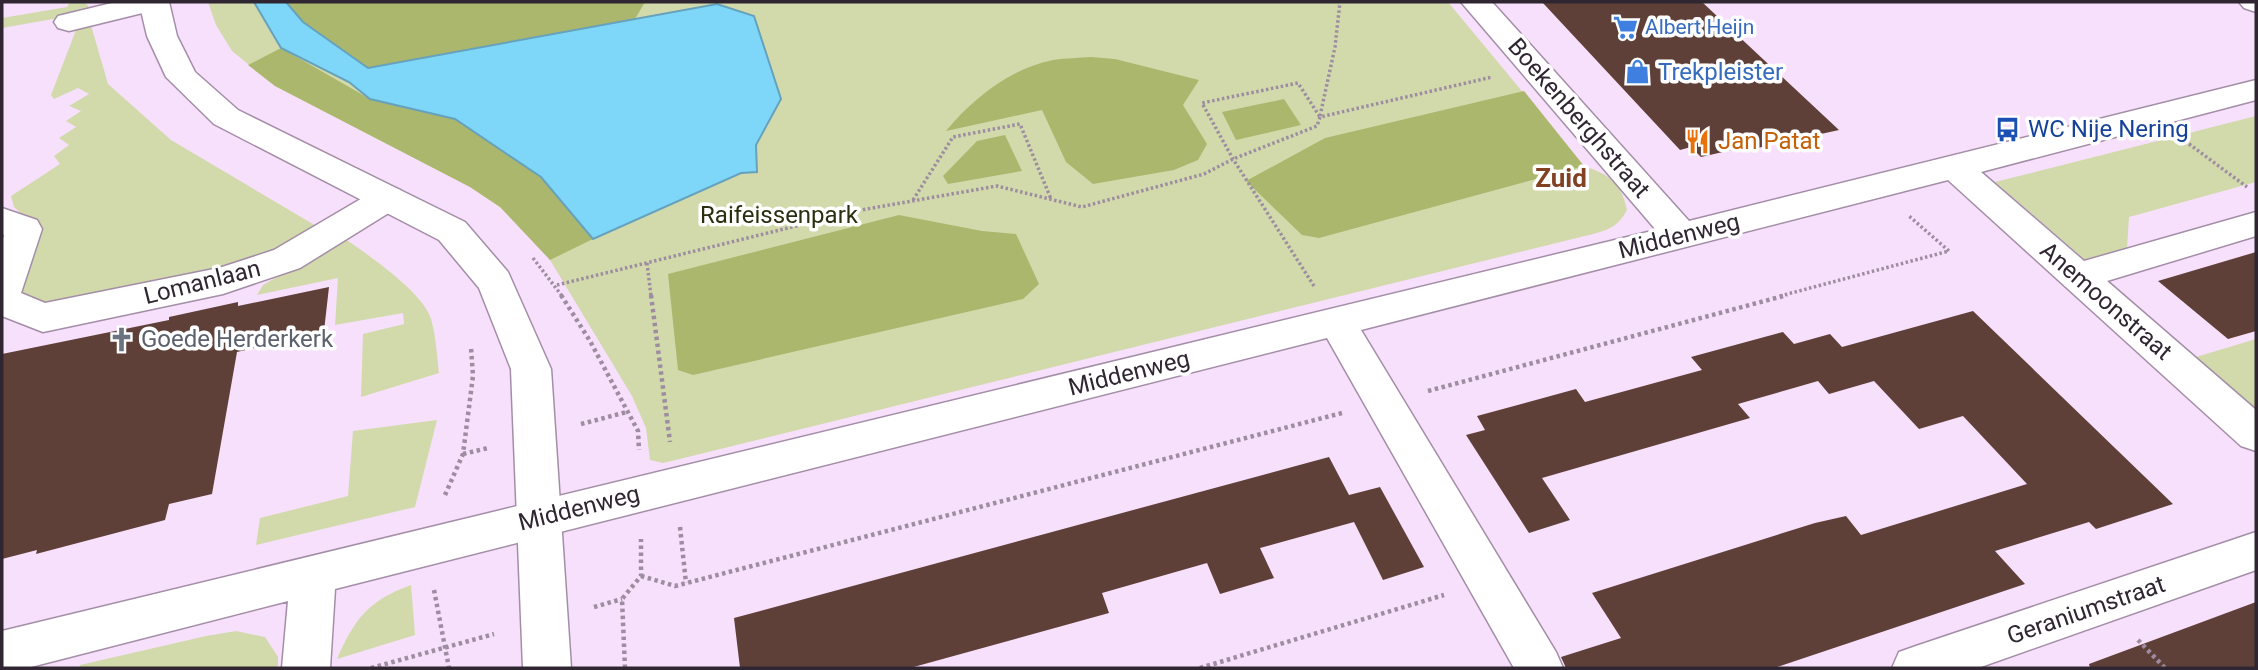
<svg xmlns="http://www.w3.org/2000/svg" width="2258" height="670" font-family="Roboto,sans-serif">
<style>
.green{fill:#d2daac}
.forest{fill:#acb76e}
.water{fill:#7ed7f8;stroke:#66a2bc;stroke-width:2}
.building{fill:#5f4039}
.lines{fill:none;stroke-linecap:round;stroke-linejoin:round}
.minor-casing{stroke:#a48ea7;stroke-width:3}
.tertiary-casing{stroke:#a48ea7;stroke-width:3}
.path-far1{stroke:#9e8da1;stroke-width:3.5;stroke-dasharray:2.5 2.5;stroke-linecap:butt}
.path{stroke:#9e8da1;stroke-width:4.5;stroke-dasharray:3.5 3.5;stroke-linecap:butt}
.minor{fill:#fff;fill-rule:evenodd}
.tertiary{fill:#fff;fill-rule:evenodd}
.labels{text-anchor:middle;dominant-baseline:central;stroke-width:7;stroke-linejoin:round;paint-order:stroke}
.far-shop-label{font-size:21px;fill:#366cbe;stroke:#fff;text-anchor:start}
.shop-label{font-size:24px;fill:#366cbe;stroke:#fff;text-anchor:start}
.street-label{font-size:24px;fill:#2f2631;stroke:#fff}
.transit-label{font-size:24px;fill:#164399;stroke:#fff;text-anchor:start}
.food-label{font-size:24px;fill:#c56008;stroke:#fff;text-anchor:start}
.park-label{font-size:24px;fill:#2b2f0f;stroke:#fff}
.worship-label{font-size:24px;fill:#5b616d;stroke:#fff;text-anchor:start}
.neighbourhood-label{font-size:26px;font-weight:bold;fill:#834124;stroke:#fff}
</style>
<rect width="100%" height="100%" fill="#f7e0fb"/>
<path class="green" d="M 70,2 L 85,2 L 93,12 L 2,28 L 2,18 L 67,7 Z
M 208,2 L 1448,2 L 1584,166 C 1610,175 1621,182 1627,210 C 1618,226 1611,229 1593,234 L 688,457 L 663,463 L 650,460 L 646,428 L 632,396 L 550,260 L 524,229 L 500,207 L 470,187 L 275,86 L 232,51 L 216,25 Z
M 91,25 L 108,84 L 171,140 L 323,230 L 276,258 L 71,305 L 42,302 L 20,293 L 24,216 L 14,207 L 11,196 L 60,164 L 54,156 L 69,145 L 59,138 L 76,127 L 66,121 L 81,111 L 69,106 L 89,94 L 78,88 L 54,99 L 51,95 L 76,30 Z
M 2256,116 L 2256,182 L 2129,217 L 2127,248 L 2085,260 L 1995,182 Z
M 344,238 C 367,254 424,293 431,319 C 436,336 437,356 439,373 L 361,397 L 363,334 L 404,324 L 403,313 L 335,325 L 338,278 L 257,295 L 263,285 Z
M 2256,339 L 2256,410 L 2196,357 Z
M 437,420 L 415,507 L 256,545 L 260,518 L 348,496 L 353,431 Z
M 411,585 L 415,635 L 337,659 C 355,618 368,601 411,585 Z
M 236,631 L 265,637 L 278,657 L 278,668 L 79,668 L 80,665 L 206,636 Z"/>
<path class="forest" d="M 286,2 L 645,2 L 635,19 L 368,68 L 314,36 Z
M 281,48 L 370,99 L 455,119 L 541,177 L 593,239 L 550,260 L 500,207 L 470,187 L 275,86 L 248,65 Z
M 1091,57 L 1115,59 L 1199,80 L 1183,105 L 1207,144 L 1198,160 L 1174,170 L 1093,184 L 1066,162 L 1042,110 L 946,131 C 972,99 1011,68 1053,60 C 1065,58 1079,58 1091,57 Z
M 1524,91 L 1584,166 L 1319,238 L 1302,235 L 1246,181 L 1325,138 Z
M 1284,99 L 1301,125 L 1236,140 L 1222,112 Z
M 1005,135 L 1022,171 L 948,184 L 943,176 L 977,141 Z
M 899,215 L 982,231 L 1016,234 L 1039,284 L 1023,299 L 693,375 L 678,370 L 668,274 Z"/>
<path class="water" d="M 254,2 L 286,2 L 303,22 L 368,68 L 717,4 L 754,16 L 781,99 L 756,145 L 757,172 L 741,173 L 593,239 L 541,177 L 455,119 L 370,99 L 349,82 L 281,48 Z"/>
<path class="building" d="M 1542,2 L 1702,2 L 1839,130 L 1753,149 L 1749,146 L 1701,157 L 1691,147 L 1680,150 Z
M 2256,252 L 2256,331 L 2228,339 L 2158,281 Z
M 329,287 L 324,331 L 237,352 L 212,494 L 169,504 L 165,520 L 36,554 L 37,550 L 2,559 L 2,354 L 169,320 L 169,317 L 238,302 L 238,306 Z
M 1973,311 L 2173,504 L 2096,529 L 2089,522 L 1995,551 L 2025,584 L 1774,668 L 1566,668 L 1561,657 L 1621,638 L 1592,593 L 1815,523 L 1846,516 L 1861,535 L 2027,484 L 1963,416 L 1919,429 L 1874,381 L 1829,394 L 1818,381 L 1738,404 L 1750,418 L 1542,478 L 1570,520 L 1529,533 L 1466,435 L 1485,430 L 1477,416 L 1576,389 L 1585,402 L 1702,370 L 1691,357 L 1783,332 L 1794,344 L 1830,334 L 1842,347 Z
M 1329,457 L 1349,495 L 1380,487 L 1424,567 L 1383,580 L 1354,522 L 1260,548 L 1274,578 L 1220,594 L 1207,563 L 1102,593 L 1109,613 L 910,668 L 740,668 L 734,618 Z
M 2256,602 L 2256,668 L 2090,668 L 2089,664 Z"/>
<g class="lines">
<defs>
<path id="minor" d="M 116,2 L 168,2 L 163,8 L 69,31 L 58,28 L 54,22 L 58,16 Z
M 1461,2 L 1492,2 L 1689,221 L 2256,80 L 2256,100 L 1981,172 L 2084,261 L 2256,212 L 2256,236 L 2107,281 L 2256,410 L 2256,451 L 2241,446 L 1948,180 L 1361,330 L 1556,652 L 1563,668 L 1514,668 L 1327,338 L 335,589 L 330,668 L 282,668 L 288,601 L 27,668 L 2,668 L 2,631 L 1656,230 Z
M 2239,2 L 2256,2 L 2256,12 L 2244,8 Z
M 388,186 L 400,190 L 405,198 L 400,206 L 300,268 L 223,294 L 43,332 L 2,316 L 2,242 L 4,235 L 2,234 L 2,208 L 37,220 L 42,229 L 21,293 L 45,303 L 219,268 L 274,250 L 376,190 Z
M 2256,532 L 2256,570 L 1978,668 L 1892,668 L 1899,652 L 1916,646 Z"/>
<path id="tertiary" d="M 139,2 L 169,2 L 177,36 L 195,72 L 238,110 L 465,222 L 508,272 L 551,369 L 571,668 L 523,668 L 511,369 L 479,288 L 439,240 L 214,124 L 166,77 L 147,36 Z"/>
</defs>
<use href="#minor" class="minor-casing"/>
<use href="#tertiary" class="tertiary-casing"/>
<path class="path-far1" d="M 1320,116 L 1335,47 L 1340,2
M 2189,144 L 2247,187
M 913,200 L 953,137 L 1020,124 L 1051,199
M 533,258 L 562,296
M 647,263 L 651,296
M 557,285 L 861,210 L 997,186 L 1082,207 L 1204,174 L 1233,159 L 1317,126 L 1320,117 L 1492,77
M 1314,286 L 1233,159 L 1202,103 L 1298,83 L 1320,117
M 1780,296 L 1949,251 L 1909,216"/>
<path class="path" d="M 561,295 L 590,341 L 638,431 L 639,450
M 651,295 L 670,442
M 1428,391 L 1787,295
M 581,424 L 627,412
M 463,454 L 488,448
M 445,495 L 463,454 L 473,376 L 471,348
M 680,527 L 686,583
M 641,576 L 675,586 L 1342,413
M 434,590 L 449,668
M 594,607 L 622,599
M 2138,640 L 2165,668
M 371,668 L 494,634
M 625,668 L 622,599 L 641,576 L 641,539
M 1200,668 L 1444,595"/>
<use href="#minor" class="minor"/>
<use href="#tertiary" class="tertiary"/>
</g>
<defs>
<symbol id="supermarket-bare" viewBox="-9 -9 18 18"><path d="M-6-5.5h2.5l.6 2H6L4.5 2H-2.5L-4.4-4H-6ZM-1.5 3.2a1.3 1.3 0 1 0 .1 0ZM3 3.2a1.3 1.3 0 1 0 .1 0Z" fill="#3f7fe0" stroke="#fff" stroke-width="2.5" paint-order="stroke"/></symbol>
<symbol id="shop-bare" viewBox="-9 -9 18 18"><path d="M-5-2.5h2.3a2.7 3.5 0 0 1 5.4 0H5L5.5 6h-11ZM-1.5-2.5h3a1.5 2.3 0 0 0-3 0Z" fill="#3f7fe0" stroke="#fff" stroke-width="2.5" paint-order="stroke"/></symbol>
<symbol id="bus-bare" viewBox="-9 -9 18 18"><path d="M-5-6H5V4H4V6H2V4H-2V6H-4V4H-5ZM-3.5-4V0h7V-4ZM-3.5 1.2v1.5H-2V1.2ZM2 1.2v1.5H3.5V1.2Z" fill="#1a4fb4" stroke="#fff" stroke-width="2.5" paint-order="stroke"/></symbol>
<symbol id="restaurant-bare" viewBox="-9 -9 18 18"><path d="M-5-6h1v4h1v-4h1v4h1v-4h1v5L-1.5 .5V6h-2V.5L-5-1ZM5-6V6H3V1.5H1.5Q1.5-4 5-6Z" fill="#e8710a" stroke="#fff" stroke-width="2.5" paint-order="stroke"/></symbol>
<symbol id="church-bare" viewBox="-9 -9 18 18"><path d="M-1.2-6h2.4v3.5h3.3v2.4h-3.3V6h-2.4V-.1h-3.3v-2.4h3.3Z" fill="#6b7280" stroke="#fff" stroke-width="2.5" paint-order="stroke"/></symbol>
</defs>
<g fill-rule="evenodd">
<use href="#supermarket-bare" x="1608" y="10" width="35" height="35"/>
<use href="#shop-bare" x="1620" y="54" width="35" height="35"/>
<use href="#bus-bare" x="1990" y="112" width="35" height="35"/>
<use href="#restaurant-bare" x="1680" y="124" width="35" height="35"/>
<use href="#church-bare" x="104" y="322" width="35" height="35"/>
</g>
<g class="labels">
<g class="far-shop-label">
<text x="1645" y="27">Albert Heijn</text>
</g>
<g class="shop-label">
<text x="1658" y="72">Trekpleister</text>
</g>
<g class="street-label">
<text transform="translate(1579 118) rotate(49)">Boekenberghstraat</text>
<text transform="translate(1679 236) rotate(-14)">Middenweg</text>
<text transform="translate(202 282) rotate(-14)">Lomanlaan</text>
<text transform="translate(2106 301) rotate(41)">Anemoonstraat</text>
<text transform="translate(1129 373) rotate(-14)">Middenweg</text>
<text transform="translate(579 508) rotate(-14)">Middenweg</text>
<text transform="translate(2086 610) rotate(-19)">Geraniumstraat</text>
</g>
<g class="transit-label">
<text x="2028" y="129">WC Nije Nering</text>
</g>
<g class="food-label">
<text x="1718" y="141">Jan Patat</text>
</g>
<g class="park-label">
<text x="779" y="215">Raifeissenpark</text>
</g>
<g class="worship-label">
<text x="141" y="339">Goede Herderkerk</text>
</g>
<g class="neighbourhood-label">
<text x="1561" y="178">Zuid</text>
</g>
</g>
<rect width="2258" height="670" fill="none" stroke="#2f2631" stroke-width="7"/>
</svg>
